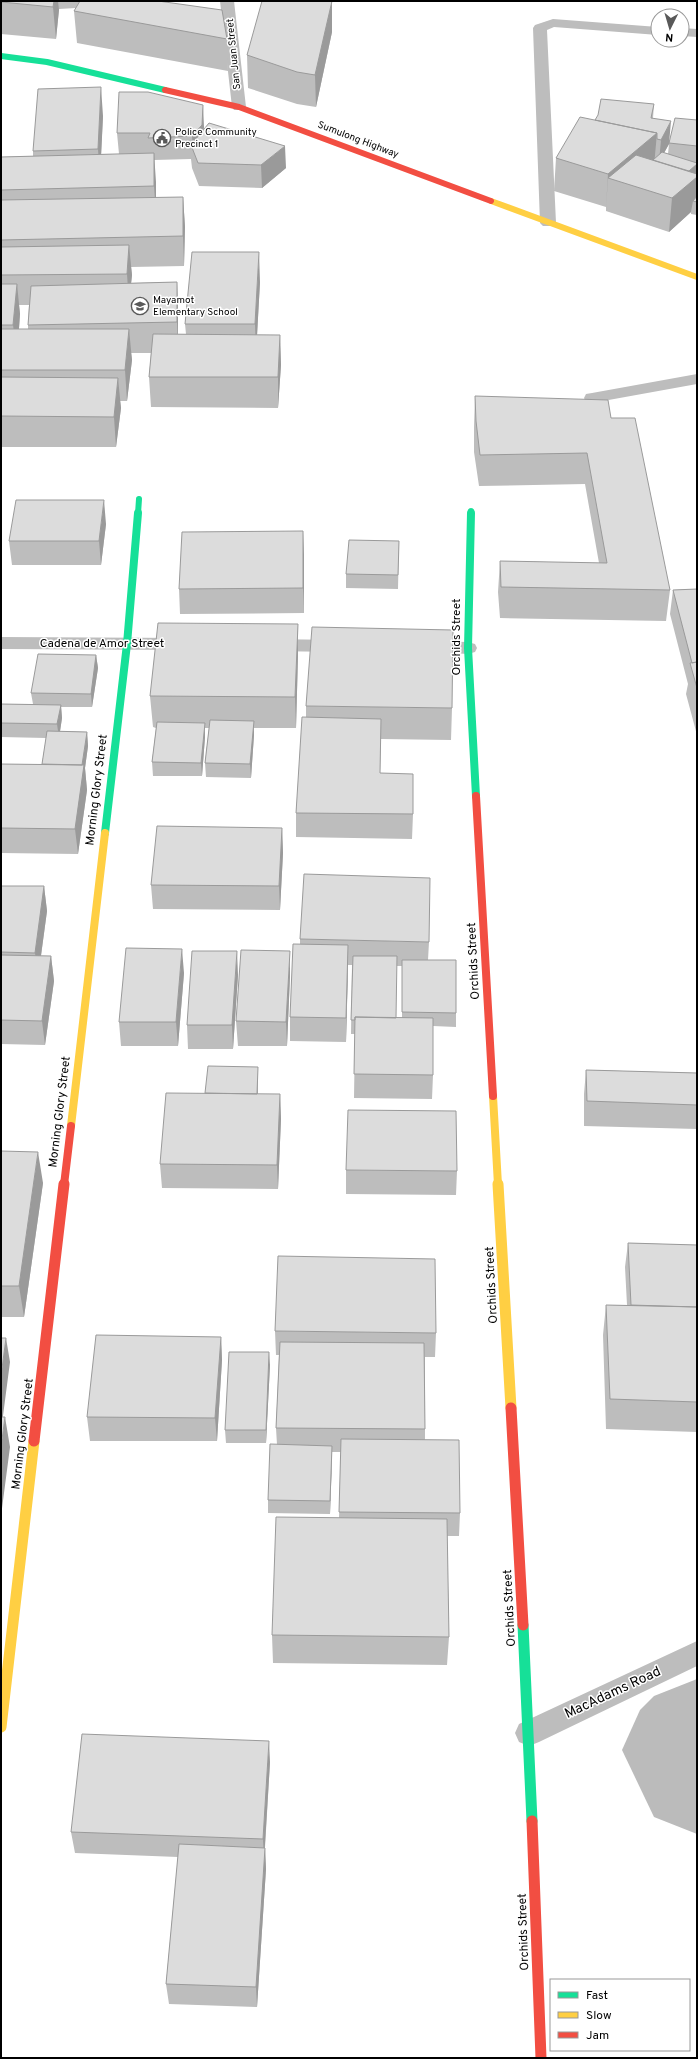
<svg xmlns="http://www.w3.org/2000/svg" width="698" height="2059" font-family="Overpass,sans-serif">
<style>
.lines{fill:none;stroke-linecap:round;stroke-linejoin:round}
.river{fill:#bbb;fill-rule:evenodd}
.lane{fill:#bdbdbd;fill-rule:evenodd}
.street{fill:#bdbdbd;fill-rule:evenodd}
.fast-far2{stroke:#16e098;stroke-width:6}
.fast-far1{stroke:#16e098;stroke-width:8}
.fast{stroke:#16e098;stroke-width:11}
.slow-far2{stroke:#ffcf43;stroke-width:6}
.slow-far1{stroke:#ffcf43;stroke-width:8}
.slow{stroke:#ffcf43;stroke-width:11}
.jam-far2{stroke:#f24e42;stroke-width:6}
.jam-far1{stroke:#f24e42;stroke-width:8}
.jam{stroke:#f24e42;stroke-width:11}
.wall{fill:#bdbdbd;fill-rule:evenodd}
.shaded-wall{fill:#9a9a9a}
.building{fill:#dcdcdc;stroke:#9a9a9a}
.labels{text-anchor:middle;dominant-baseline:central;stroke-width:3;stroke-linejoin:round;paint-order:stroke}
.far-street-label{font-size:10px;fill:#000;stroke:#fff}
.far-poi-label{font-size:10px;fill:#000;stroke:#fff;text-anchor:start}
.street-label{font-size:12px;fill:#000;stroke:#fff}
.near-street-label{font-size:14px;fill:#000;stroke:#fff}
</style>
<rect width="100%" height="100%" fill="#fff"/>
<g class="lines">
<path class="river" d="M 697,1679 L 697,1834 L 654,1817 L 622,1750 L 640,1710 L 654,1696 Z"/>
<path class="lane" d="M 697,374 L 697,384 L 592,403 L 586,402 L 584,398 L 586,394 L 592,393 Z"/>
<path class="street" d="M 220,1 L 234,1 L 246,107 L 244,110 L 234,110 L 232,107 Z
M 553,19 L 658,27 L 658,35 L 554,27 L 547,30 L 556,223 L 553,226 L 543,226 L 540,223 L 533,28 L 535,25 Z
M 682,28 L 697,29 L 697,37 L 682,36 Z
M 1,637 L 186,638 L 193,640 L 195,644 L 193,648 L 186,650 L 1,649 Z
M 268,639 L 340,640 L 347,642 L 349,646 L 347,650 L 340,652 L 268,651 L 261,649 L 259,645 L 261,641 Z
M 422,641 L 468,642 L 475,644 L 477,648 L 475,652 L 468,654 L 415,651 L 413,647 L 415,643 Z
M 697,1641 L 697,1666 L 539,1742 L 529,1746 L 519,1742 L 515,1733 L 519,1724 Z"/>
<path class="fast-far2" d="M 1,56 L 47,62 L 165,90
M 138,514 L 139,499
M 471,514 L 471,511"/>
<path class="fast-far1" d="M 471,513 L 468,648 L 476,796
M 105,833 L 127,644 L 138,513"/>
<path class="fast" d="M 523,1625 L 532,1821"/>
<path class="slow-far2" d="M 491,201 L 697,277"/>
<path class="slow-far1" d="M 493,1096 L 498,1185
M 71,1126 L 105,833"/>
<path class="slow" d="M 498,1184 L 511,1408
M 1,1727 L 34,1441"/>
<path class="jam-far2" d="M 165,90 L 239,107 L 491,201"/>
<path class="jam-far1" d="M 476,796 L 493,1096
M 64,1185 L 71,1126"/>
<path class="jam" d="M 511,1408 L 523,1625
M 34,1441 L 64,1184
M 532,1821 L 541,2058"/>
</g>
<path class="wall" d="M 1,1 L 158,1 L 227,39 L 228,71 L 77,43 L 74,11 L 76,8 L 59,9 L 56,39 L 1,34 Z
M 332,1 L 332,32 L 316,107 L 297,104 L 248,88 L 247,55 Z
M 654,104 L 653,118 L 669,141 L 697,120 L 697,215 L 691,214 L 691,212 L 669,232 L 606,211 L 606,207 L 554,191 L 556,158 L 595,120 ZM 669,144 L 668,154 L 664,153 Z
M 103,116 L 101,154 L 119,154 L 117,133 L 204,129 L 286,168 L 262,188 L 199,186 L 192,168 L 191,159 L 154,160 L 156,198 L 183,197 L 185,227 L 184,266 L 131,267 L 132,275 L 131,283 L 177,282 L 178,312 L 178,334 L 186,334 L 185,324 L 260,282 L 257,335 L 280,335 L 281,365 L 278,408 L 151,407 L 149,377 L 151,353 L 131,353 L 132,360 L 127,401 L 120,401 L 121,408 L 116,447 L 1,447 L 1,157 L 33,156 L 33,151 ZM 19,305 L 29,305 L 28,325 L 28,329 L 19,329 L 20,314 Z
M 475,396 L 611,418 L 670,590 L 666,621 L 500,618 L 498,592 L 500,561 L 599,563 L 585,484 L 479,486 L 474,452 L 474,427 Z
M 106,524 L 101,565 L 12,565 L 9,541 Z
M 303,531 L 304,613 L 180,614 L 179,589 Z
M 399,541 L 398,589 L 346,588 L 346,574 Z
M 697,589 L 697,735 L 686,694 L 688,684 L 670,614 L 673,590 Z
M 298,624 L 298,655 L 296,728 L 254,728 L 254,735 L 251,778 L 206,777 L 205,763 L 209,728 L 205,728 L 205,737 L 202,776 L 153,776 L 152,762 L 156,728 L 153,727 L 150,696 Z
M 96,655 L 98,668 L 92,707 L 61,707 L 62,718 L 60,731 L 87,732 L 88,746 L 85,768 L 87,790 L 78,854 L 1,853 L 1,764 L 42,764 L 46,738 L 1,737 L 1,704 L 33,704 L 31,693 Z
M 306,706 L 452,708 L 451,740 L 381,739 L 380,773 L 413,814 L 412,839 L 296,837 L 296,813 L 306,717 Z
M 282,828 L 283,853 L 280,910 L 153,909 L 151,885 Z
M 1,886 L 44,886 L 47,911 L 41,956 L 51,956 L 54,981 L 45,1045 L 1,1044 Z
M 300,939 L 429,942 L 428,960 L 456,1013 L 456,1027 L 433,1026 L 433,1075 L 432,1099 L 354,1098 L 355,1034 L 351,1034 L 352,965 L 348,965 L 346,1042 L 290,1041 L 290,1017 L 300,944 ZM 396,966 L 402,966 L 402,1018 L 396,1018 Z
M 184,973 L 178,1046 L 121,1046 L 119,1022 Z
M 238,975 L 233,1049 L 188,1049 L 187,1025 Z
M 290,976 L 287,1046 L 238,1046 L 236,1021 Z
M 586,1070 L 697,1073 L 697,1129 L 584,1126 L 584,1094 Z
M 258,1080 L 258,1094 L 280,1094 L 281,1119 L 278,1189 L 162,1188 L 160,1164 L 205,1093 Z
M 1,1151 L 43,1183 L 24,1317 L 1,1317 Z
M 346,1170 L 457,1171 L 456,1195 L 346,1194 Z
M 628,1243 L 697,1245 L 697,1432 L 606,1429 L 603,1335 L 606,1305 L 627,1305 L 625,1267 Z
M 275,1331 L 436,1333 L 435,1357 L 425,1357 L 425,1440 L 460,1513 L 459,1536 L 447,1536 L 449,1637 L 447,1665 L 273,1663 L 272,1635 L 339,1518 L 341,1452 L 332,1452 L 330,1514 L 268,1513 L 268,1500 L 277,1445 L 276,1428 L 279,1355 L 276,1355 Z
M 221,1337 L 222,1360 L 217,1441 L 90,1441 L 87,1417 Z
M 270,1365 L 266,1443 L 226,1443 L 225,1430 Z
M 270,1762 L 265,1848 L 266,1869 L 257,2007 L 169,2004 L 166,1984 L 178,1857 L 75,1853 L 71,1832 Z"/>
<path class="shaded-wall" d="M 54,1 L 58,1 L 59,10 L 56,39 L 53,7 Z
M 332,1 L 332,32 L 316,107 L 315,75 Z
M 101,87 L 103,116 L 100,179 L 98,149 Z
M 203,105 L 204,127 L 203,148 L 193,151 L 192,136 Z
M 671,121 L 669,144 L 659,162 L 661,140 Z
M 657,133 L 654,166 L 608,178 L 606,208 L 608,174 Z
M 285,146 L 286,168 L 262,188 L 261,165 Z
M 154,153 L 156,182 L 156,215 L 154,186 Z
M 697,164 L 697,173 L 673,185 Z
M 697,177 L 697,198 L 693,201 L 691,212 L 669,232 L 672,198 Z
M 183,197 L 185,227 L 184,266 L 183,236 Z
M 129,245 L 132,275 L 129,304 L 127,274 Z
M 259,252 L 260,282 L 256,354 L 255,324 Z
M 177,282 L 178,312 L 178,352 L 177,322 Z
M 17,284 L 20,314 L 17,355 L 13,325 Z
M 129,329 L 132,360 L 127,401 L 125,370 Z
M 280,335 L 281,365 L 278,408 L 278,377 Z
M 118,378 L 121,408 L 116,447 L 114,417 Z
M 104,500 L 106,524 L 101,565 L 99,541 Z
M 303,531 L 304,555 L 304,613 L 303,588 Z
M 298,624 L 298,655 L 296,728 L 295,697 Z
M 96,655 L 98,668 L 92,707 L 91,694 Z
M 61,705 L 62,718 L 59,738 L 57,724 Z
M 254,721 L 254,735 L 251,778 L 250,764 Z
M 205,723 L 205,737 L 202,776 L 201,763 Z
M 87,732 L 88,746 L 85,768 L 87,790 L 78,854 L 75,829 L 81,773 Z
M 282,828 L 283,853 L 280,910 L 279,886 Z
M 44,886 L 47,911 L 38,977 L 35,953 Z
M 348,945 L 348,969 L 346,1042 L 346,1018 Z
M 182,949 L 184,973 L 178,1046 L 176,1022 Z
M 237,951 L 238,975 L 233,1049 L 232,1025 Z
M 290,951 L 290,976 L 287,1046 L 286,1022 Z
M 51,956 L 54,981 L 45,1045 L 42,1021 Z
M 258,1067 L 258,1080 L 257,1112 L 257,1099 Z
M 280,1094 L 281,1119 L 278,1189 L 277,1165 Z
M 38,1152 L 43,1183 L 24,1317 L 19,1286 Z
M 221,1337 L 222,1360 L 217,1441 L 215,1418 Z
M 6,1338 L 10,1362 L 1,1431 L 1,1376 Z
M 269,1352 L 270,1365 L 266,1443 L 266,1430 Z
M 5,1417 L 10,1447 L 1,1516 L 1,1447 Z
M 332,1446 L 332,1459 L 330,1514 L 330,1501 Z
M 269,1741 L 270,1762 L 264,1860 L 263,1839 Z
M 265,1848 L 266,1869 L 257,2007 L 256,1987 Z"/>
<path class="building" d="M 1,1 L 54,1 L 53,7 L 1,2 Z
M 80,1 L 158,1 L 222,10 L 227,39 L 74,11 Z
M 262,1 L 332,1 L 315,75 L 297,72 L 247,55 Z
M 101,87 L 98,149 L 33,151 L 38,89 Z
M 119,92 L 148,92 L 203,105 L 202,125 L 192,136 L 148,138 L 150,133 L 117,133 Z
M 601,99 L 654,104 L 651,118 L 671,121 L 661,140 L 657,139 L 657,133 L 595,120 L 598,115 Z
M 580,117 L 657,133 L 608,174 L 556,158 Z
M 675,118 L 697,120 L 697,146 L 669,143 Z
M 209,123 L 285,146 L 261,165 L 198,163 L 191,145 Z
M 662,152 L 697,163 L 697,164 L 689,171 L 653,160 Z
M 154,153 L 154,186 L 1,190 L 1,157 Z
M 636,155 L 697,174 L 697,177 L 672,198 L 608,178 Z
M 697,196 L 697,202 L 693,201 Z
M 183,197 L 183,236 L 1,240 L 1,200 Z
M 129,245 L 127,274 L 1,275 L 1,247 Z
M 192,252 L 259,252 L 255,324 L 185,324 Z
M 177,282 L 177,322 L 28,325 L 31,286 Z
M 1,284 L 17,284 L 13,325 L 1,325 Z
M 1,329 L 129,329 L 125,370 L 1,370 Z
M 153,334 L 280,335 L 278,377 L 149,377 Z
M 1,377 L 118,378 L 114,417 L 1,416 Z
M 475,396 L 608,400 L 611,418 L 635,418 L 670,590 L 501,587 L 500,561 L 607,563 L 587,453 L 480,455 L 476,421 Z
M 16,500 L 104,500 L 99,541 L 9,541 Z
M 303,531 L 303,588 L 179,589 L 182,532 Z
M 349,540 L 399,541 L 398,575 L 346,574 Z
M 697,589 L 697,662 L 692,663 L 673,590 Z
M 158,623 L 298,624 L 295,697 L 150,696 Z
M 312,627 L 453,630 L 452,708 L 306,706 Z
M 38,654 L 96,655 L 91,694 L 31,693 Z
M 697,662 L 697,688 L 690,663 Z
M 1,704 L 61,705 L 57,724 L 1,723 Z
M 302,717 L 381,719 L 380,773 L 413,774 L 413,814 L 296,813 Z
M 210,720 L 254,721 L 250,764 L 205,763 Z
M 157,722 L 205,723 L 201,763 L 152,762 Z
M 47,731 L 87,732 L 82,765 L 42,764 Z
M 1,764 L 84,765 L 75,829 L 1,828 Z
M 157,826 L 282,828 L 279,886 L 151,885 Z
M 304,874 L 430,878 L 429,942 L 300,939 Z
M 1,886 L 44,886 L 35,953 L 1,952 Z
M 293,944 L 348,945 L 346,1018 L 290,1017 Z
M 126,948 L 182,949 L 176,1022 L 119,1022 Z
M 241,950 L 290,951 L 286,1022 L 236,1021 Z
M 192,951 L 237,951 L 232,1025 L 187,1025 Z
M 1,955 L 51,956 L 42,1021 L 1,1020 Z
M 353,956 L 397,956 L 396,1018 L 355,1017 L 355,1020 L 351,1020 Z
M 402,960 L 456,960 L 456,1013 L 402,1012 Z
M 355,1017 L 433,1018 L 433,1075 L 354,1074 Z
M 208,1066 L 258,1067 L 257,1094 L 205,1093 Z
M 586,1070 L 697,1073 L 697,1105 L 587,1101 Z
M 166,1093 L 280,1094 L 277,1165 L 160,1164 Z
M 348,1110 L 456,1111 L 457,1171 L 346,1170 Z
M 1,1151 L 38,1152 L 19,1286 L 1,1286 Z
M 628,1243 L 697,1245 L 697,1307 L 631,1305 Z
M 278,1256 L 435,1259 L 436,1333 L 275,1331 Z
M 606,1305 L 697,1307 L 697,1402 L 610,1399 Z
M 96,1335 L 221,1337 L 215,1418 L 87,1417 Z
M 1,1338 L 6,1338 L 1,1376 Z
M 280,1342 L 424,1343 L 425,1429 L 276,1428 Z
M 229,1352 L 269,1352 L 266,1430 L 225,1430 Z
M 1,1417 L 5,1417 L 1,1447 Z
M 341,1439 L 459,1440 L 460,1513 L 339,1512 Z
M 270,1444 L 332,1446 L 330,1501 L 268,1500 Z
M 276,1517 L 447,1519 L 449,1637 L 272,1635 Z
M 82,1734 L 269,1741 L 263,1839 L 71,1832 Z
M 179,1844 L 265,1848 L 256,1987 L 166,1984 Z"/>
<defs>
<symbol id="civic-ring" viewBox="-11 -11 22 22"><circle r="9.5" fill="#fff" stroke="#595959" stroke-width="1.5"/><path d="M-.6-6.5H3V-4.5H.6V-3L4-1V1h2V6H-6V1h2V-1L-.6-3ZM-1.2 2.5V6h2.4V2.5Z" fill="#595959"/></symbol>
<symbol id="school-ring" viewBox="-11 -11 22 22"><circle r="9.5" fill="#fff" stroke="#595959" stroke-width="1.5"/><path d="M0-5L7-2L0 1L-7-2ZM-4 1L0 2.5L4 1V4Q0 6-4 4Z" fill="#595959"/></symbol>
</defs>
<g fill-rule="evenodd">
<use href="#civic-ring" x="152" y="128" width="20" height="20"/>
<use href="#school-ring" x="130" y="296" width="20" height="20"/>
</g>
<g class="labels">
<g class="far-street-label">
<text transform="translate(234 54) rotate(-96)">San Juan Street</text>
<text transform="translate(358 140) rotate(21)">Sumulong Highway</text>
</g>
<g class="far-poi-label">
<text x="175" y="132">Police Community<tspan x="175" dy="12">Precinct 1</tspan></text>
<text x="153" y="300">Mayamot<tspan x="153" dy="12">Elementary School</tspan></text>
</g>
<g class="street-label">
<text transform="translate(457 637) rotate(-90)">Orchids Street</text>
<text x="102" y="644">Cadena de Amor Street</text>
<text transform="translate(97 790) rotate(-83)">Morning Glory Street</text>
<text transform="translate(474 961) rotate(-93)">Orchids Street</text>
<text transform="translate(60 1112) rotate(-83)">Morning Glory Street</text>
<text transform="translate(492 1285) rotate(-93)">Orchids Street</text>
<text transform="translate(23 1434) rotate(-83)">Morning Glory Street</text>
<text transform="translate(510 1608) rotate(-93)">Orchids Street</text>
<text transform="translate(524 1932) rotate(-92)">Orchids Street</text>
</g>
<g class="near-street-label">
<text transform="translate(613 1693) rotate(-25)">MacAdams Road</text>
</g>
</g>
<rect width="698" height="2059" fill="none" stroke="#000000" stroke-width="4"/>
<rect x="550" y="1979" width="140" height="72" fill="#ffffff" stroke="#999999"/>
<rect x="558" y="1992" width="20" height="6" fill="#16e098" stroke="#999999"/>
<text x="586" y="1999" font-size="12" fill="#000000">Fast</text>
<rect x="558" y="2012" width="20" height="6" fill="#ffcf43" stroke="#999999"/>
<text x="586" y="2019" font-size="12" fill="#000000">Slow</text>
<rect x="558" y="2032" width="20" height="6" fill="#f24e42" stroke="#999999"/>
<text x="586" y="2039" font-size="12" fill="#000000">Jam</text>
<g transform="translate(670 28) rotate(185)"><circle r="19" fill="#ffffff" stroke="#999999"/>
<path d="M0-3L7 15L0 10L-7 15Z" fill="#595959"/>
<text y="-6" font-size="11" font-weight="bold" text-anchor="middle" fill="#000000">N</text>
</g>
</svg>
